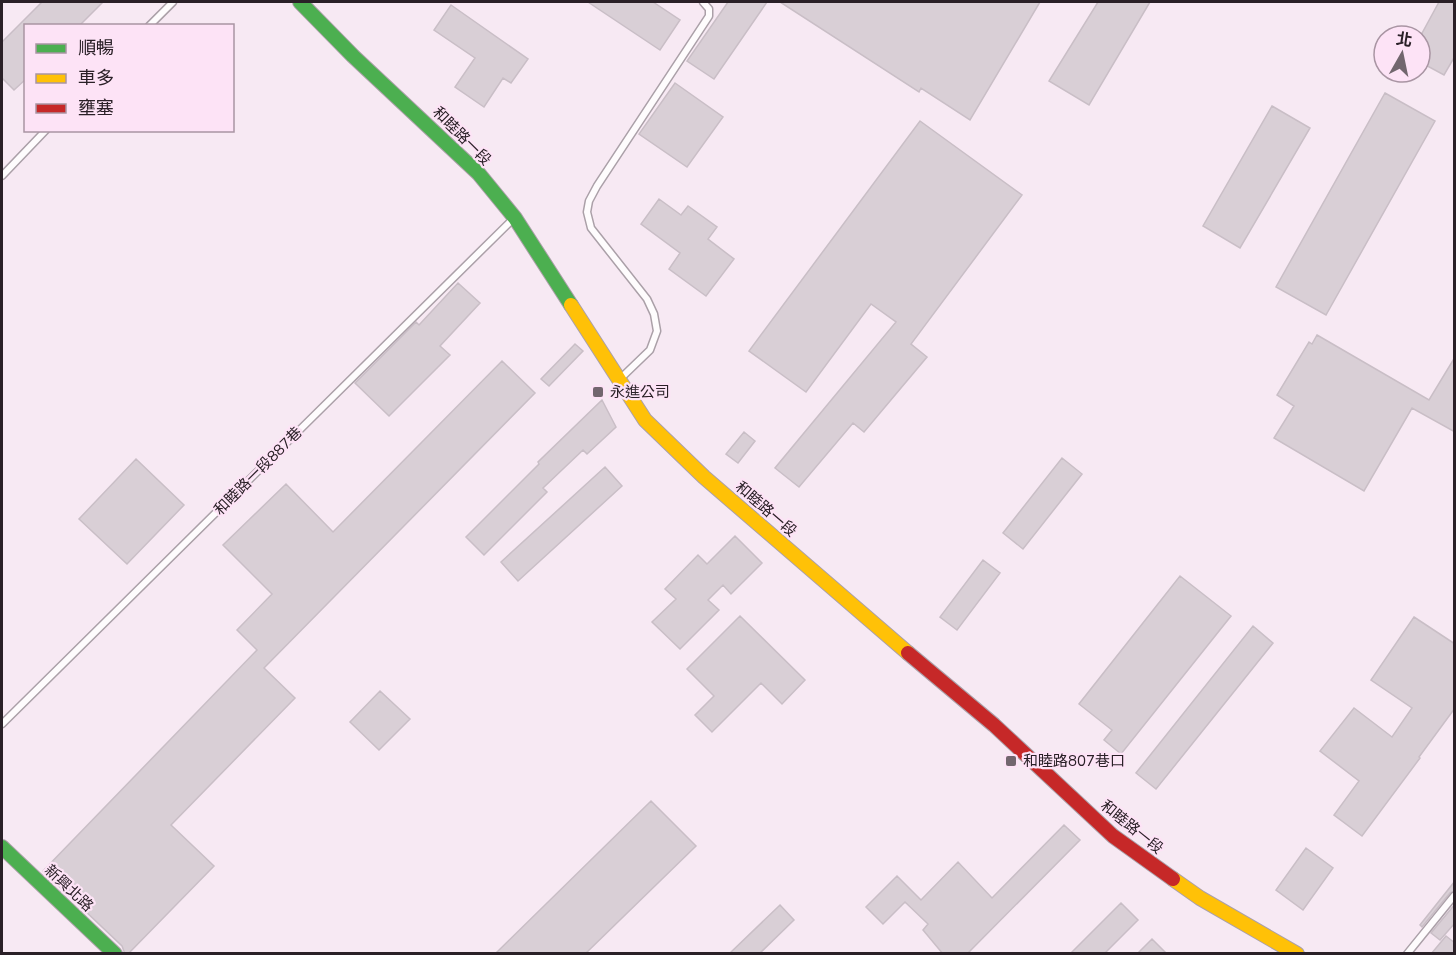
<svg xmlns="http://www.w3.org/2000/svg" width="1456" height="955" font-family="'Nunito Sans','Noto Sans TC',sans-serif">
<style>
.building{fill:#d9cfd6;stroke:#c9bec6;stroke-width:1.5}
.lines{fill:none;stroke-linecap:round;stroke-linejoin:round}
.lane-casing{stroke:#aba0a8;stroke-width:9}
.fast-casing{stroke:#aba0a8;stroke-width:16}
.slow-casing{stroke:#aba0a8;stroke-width:16}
.jam-casing{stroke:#aba0a8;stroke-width:16}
.lane{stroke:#fefcfd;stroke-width:6}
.fast{stroke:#4caf50;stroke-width:14}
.slow{stroke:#ffc107;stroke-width:14}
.jam{stroke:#c62828;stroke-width:14}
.poi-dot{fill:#72666e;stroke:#fde3f6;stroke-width:2}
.labels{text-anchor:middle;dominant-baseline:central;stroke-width:4.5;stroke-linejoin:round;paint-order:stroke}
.street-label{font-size:15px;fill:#2a2027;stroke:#fde3f6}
.poi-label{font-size:15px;fill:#2a2027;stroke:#fde3f6;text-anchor:start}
</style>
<rect width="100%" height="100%" fill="#f7e9f3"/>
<path class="building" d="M 42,2 L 103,2 L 79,26 L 26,26 L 26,79 L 14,90 L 2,78 L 2,42 Z
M 588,2 L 653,2 L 680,20 L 660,50 Z
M 728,2 L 767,2 L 714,79 L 687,61 Z
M 780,2 L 1040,2 L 970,120 L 921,88 L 919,92 Z
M 1098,2 L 1150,2 L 1089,105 L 1049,81 Z
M 1439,2 L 1455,2 L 1455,56 L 1444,75 L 1420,62 L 1420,37 Z
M 451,5 L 528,59 L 511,83 L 503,78 L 484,107 L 455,87 L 475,58 L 434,30 Z
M 675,83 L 723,117 L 687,167 L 639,134 Z
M 1385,93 L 1435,121 L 1326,315 L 1276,287 Z
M 1272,106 L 1310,128 L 1240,248 L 1203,226 Z
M 920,121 L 1022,195 L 911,344 L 927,357 L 864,432 L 853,423 L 799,487 L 775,468 L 896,322 L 871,304 L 806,392 L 749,351 Z
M 659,199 L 681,215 L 688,206 L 717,227 L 708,239 L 734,259 L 706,296 L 669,269 L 680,253 L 641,224 Z
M 458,283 L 480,303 L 440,346 L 450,355 L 389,416 L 355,383 L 416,322 L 419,325 Z
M 1317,335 L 1429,400 L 1455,357 L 1455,432 L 1412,408 L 1364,491 L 1274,438 L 1294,406 L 1277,395 L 1309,342 L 1312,344 Z
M 575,344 L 583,351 L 549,386 L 541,379 Z
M 502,361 L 535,393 L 264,668 L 295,698 L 171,825 L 214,866 L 128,954 L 125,954 L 122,946 L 43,871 L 257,650 L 237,630 L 272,594 L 223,545 L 286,484 L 333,532 Z
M 602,400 L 616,427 L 587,454 L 583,450 L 543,488 L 547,492 L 484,555 L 466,537 L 539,464 L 538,462 Z
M 744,432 L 755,441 L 738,463 L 726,454 Z
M 1062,458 L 1082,474 L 1023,549 L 1003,533 Z
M 136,459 L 184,505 L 127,564 L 79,519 Z
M 605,467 L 622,486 L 518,581 L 501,562 Z
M 735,536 L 762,563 L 731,594 L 723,585 L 708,600 L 719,610 L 680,649 L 652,622 L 676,599 L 665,589 L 698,555 L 707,564 Z
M 983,560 L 1000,573 L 957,630 L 940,617 Z
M 1180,576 L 1231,616 L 1121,754 L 1104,740 L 1112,730 L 1079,704 Z
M 740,616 L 805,680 L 782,704 L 761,683 L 712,732 L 695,715 L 714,696 L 687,669 Z
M 1414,617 L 1455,644 L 1455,708 L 1419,757 L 1420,758 L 1362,836 L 1334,815 L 1359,781 L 1320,751 L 1354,708 L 1392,737 L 1412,708 L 1371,680 Z
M 1253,626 L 1273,643 L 1156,789 L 1136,773 Z
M 380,691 L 410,719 L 379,750 L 350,722 Z
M 651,801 L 696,846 L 585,954 L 495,954 Z
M 1064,825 L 1080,840 L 967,954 L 943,954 L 923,930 L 928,924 L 905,902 L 883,924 L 866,907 L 897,876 L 921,900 L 958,862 L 992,898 Z
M 1306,848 L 1333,868 L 1303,910 L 1276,890 Z
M 1455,881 L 1455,891 L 1450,893 L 1422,927 L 1420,925 Z
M 1121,903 L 1138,920 L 1104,954 L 1070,954 Z
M 1455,904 L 1455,923 L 1440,940 L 1431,933 Z
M 780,905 L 794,920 L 759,954 L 729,954 Z
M 1446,936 L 1455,943 L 1455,954 L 1431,954 Z
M 1152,939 L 1167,954 L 1137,954 Z"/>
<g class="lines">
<defs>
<path id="lane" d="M 149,26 L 173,2
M 2,176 L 46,130
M 621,378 L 650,350 L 657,331 L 654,314 L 647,299 L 591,228 L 587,212 L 589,201 L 597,186 L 709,16 L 709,9 L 703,2
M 2,724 L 514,218
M 1407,954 L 1454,896"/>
<path id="fast" d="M 300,2 L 353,56 L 479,174 L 515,218 L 571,305
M 2,847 L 115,954"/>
<path id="slow" d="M 571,305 L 645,420 L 704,477 L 908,653
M 1173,879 L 1200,898 L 1297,954"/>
<path id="jam" d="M 908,653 L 994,725 L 1113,836 L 1173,879"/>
</defs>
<use href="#lane" class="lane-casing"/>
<use href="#fast" class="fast-casing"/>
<use href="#slow" class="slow-casing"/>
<use href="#jam" class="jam-casing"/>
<use href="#lane" class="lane"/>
<use href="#fast" class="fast"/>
<use href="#slow" class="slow"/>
<use href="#jam" class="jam"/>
</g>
<g class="poi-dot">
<rect x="592" y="386" width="12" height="12" rx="3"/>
<rect x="1005" y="755" width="12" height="12" rx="3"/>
</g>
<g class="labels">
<g class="street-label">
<text transform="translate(462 136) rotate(45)">和睦路一段</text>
<text transform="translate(258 471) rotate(-45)">和睦路一段887巷</text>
<text transform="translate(766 509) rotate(41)">和睦路一段</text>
<text transform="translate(1132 827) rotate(39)">和睦路一段</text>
<text transform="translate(69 888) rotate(43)">新興北路</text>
</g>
<g class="poi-label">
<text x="610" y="392">永進公司</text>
<text x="1023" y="761">和睦路807巷口</text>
</g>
</g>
<rect width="1456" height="955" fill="none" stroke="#2a2027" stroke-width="6"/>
<rect x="24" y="24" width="210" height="108" fill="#fde3f6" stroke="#a995a3" stroke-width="1.5"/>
<rect x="36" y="44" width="30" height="9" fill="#4caf50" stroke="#a995a3" stroke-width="1.5"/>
<text x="78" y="54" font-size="18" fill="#2a2027">順暢</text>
<rect x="36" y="74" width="30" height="9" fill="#ffc107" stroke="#a995a3" stroke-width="1.5"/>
<text x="78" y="84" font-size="18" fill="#2a2027">車多</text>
<rect x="36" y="104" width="30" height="9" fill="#c62828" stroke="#a995a3" stroke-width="1.5"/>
<text x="78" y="114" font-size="18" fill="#2a2027">壅塞</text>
<g transform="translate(1402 54) rotate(9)"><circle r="28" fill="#fde3f6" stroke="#a995a3" stroke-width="1.5"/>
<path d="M0-4.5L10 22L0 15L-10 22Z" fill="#72666e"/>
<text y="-9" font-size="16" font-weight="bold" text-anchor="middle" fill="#2a2027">北</text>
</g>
</svg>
